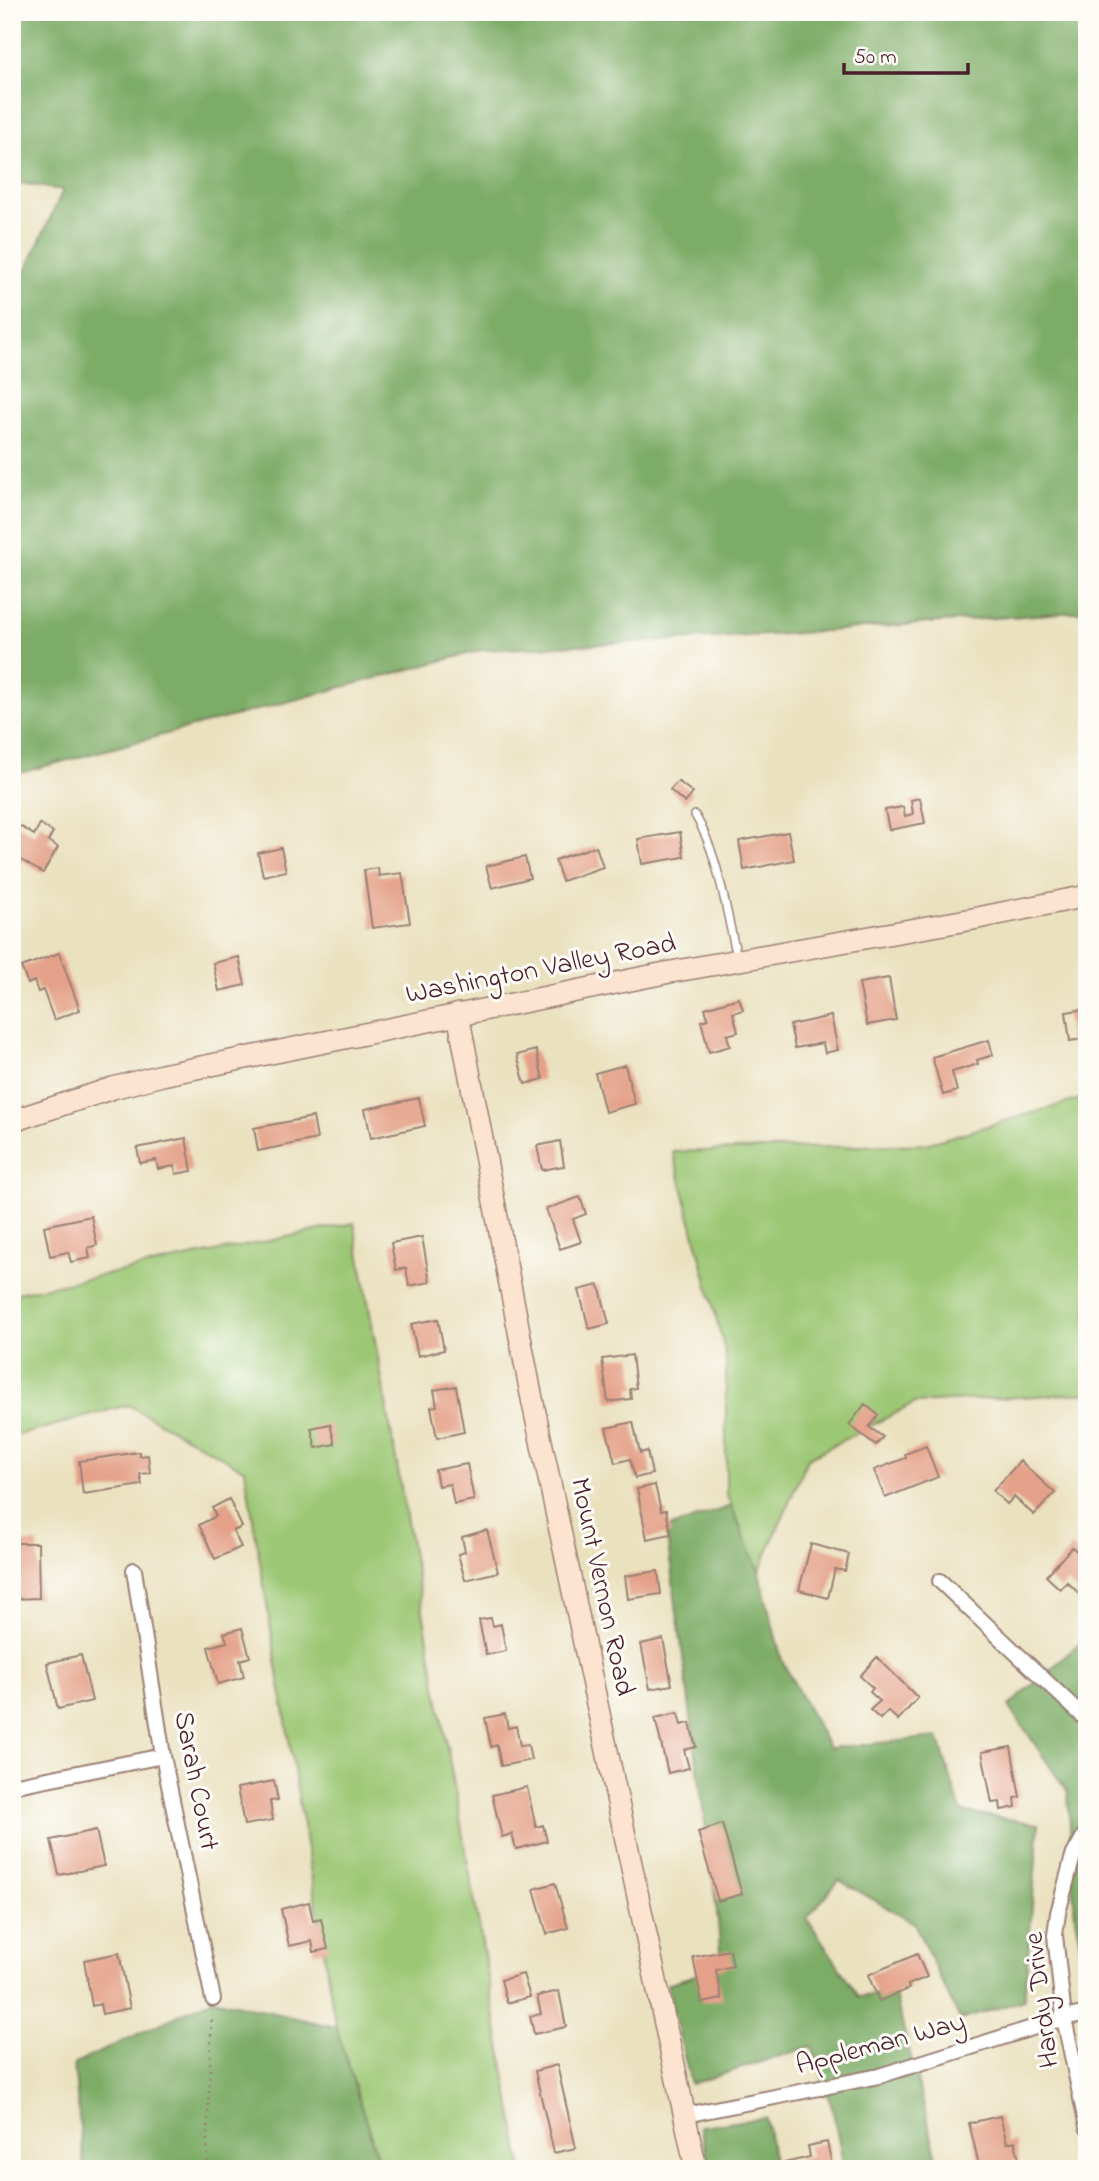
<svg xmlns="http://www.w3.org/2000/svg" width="1099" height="2181" font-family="'Indie Flower',sans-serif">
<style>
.green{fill:#9cc774;stroke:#737350;stroke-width:2}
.forest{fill:#7dac66;stroke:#646648;stroke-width:2}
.building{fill:#e4a088}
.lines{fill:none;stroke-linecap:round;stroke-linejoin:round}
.lane-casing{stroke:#9a8075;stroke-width:10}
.street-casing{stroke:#9a8075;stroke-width:18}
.secondary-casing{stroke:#9a8075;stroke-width:24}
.path{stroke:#9a8075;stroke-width:2.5;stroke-dasharray:2 5;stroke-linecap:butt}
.lane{stroke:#fff;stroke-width:7}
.street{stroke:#fff;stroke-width:14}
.secondary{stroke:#fde4d1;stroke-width:21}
.labels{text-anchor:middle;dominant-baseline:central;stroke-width:6;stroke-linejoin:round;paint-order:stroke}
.street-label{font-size:28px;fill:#4a1f2b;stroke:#fdfcf7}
</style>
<rect width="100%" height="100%" fill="#fdfcf7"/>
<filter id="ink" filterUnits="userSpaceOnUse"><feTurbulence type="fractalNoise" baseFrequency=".0143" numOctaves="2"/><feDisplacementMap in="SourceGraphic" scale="14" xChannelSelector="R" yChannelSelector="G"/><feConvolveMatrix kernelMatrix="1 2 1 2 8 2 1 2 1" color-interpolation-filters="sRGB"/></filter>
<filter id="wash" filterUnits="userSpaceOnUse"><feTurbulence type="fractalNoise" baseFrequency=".00686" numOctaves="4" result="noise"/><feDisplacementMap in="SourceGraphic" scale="28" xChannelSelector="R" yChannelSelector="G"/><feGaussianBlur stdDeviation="1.57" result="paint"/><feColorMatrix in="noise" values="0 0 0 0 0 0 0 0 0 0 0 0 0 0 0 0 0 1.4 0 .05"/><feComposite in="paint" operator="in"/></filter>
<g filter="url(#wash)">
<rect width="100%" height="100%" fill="#eae1bf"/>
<path class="green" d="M 1087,1097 L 1087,1393 L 915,1403 L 808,1458 L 759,1572 L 726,1493 L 726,1355 L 673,1152 L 926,1144 Z
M 354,1223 L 522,2169 L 381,2169 L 336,2027 L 245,1470 L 128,1405 L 12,1437 L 12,1294 Z"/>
<path class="forest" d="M 12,12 L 1087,12 L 1087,611 L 787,634 L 482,650 L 12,775 L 12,301 L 63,190 L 12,182 Z
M 731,1506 L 759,1572 L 782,1661 L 829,1748 L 938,1737 L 961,1811 L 1039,1824 L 1024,2000 L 960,2020 L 914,1923 L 839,1880 L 807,1918 L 859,1997 L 894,1992 L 940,2169 L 844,2169 L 833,2111 L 812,2046 L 691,2084 L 667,1984 L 721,1967 L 718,1920 L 666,1529 Z
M 1087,1637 L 1087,1977 L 1075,1918 L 1068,1793 L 1009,1706 Z
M 213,1999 L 336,2027 L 381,2169 L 84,2169 L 74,2064 Z
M 766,2118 L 775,2169 L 710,2169 L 700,2126 Z"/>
<g id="blocks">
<path class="building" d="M 678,781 L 693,793 L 685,803 L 670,790 Z
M 920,798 L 925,823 L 889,830 L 885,810 L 903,807 L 905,816 L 913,814 L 911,800 Z
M 17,824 L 34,835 L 40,824 L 53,832 L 48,841 L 58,847 L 43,873 L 19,859 L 15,865 L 12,863 L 12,832 Z
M 680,832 L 684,857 L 642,864 L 638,839 Z
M 788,832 L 794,860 L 744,870 L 739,841 Z
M 596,846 L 603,867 L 562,881 L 555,860 Z
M 281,848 L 286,871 L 263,876 L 258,853 Z
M 525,857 L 530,878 L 492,888 L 486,866 Z
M 378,868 L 379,876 L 402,873 L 410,923 L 372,928 L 364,870 Z
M 59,953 L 80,1010 L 54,1020 L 43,990 L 38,992 L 34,981 L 28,984 L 21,967 Z
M 239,957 L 245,985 L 219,991 L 213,963 Z
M 889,978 L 896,1020 L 867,1025 L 859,983 Z
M 739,998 L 743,1010 L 733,1013 L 738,1032 L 727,1035 L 730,1046 L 709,1052 L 701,1021 L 708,1019 L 705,1008 Z
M 1086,1009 L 1087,1038 L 1070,1041 L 1066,1012 Z
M 831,1016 L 838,1050 L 825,1053 L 823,1043 L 795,1048 L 790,1025 Z
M 989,1040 L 993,1055 L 977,1060 L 978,1064 L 952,1072 L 957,1091 L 943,1095 L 932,1057 Z
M 536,1050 L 543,1079 L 525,1084 L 517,1055 Z
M 625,1065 L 635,1104 L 605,1112 L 595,1073 Z
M 419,1098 L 425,1126 L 371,1138 L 365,1109 Z
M 313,1117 L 317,1139 L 258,1151 L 254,1128 Z
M 186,1138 L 192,1171 L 176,1174 L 175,1166 L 158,1169 L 156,1160 L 140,1163 L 137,1148 Z
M 560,1141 L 564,1166 L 542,1170 L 537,1146 Z
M 580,1197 L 586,1214 L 573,1219 L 581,1242 L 560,1249 L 546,1209 Z
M 91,1216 L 97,1245 L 88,1248 L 90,1258 L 71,1262 L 68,1252 L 50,1256 L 44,1226 Z
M 422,1237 L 430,1282 L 409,1286 L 406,1268 L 396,1270 L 391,1243 Z
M 599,1285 L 609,1324 L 589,1329 L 579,1290 Z
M 438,1319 L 444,1350 L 418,1356 L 411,1324 Z
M 632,1355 L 636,1388 L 630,1389 L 631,1399 L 608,1402 L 602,1359 Z
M 456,1386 L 464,1432 L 437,1438 L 431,1407 L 437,1406 L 434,1390 Z
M 865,1404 L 878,1415 L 869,1427 L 883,1437 L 876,1445 L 849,1425 Z
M 633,1422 L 640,1453 L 647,1451 L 652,1474 L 635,1478 L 630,1459 L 615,1463 L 606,1428 Z
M 330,1424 L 335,1444 L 316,1448 L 311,1428 Z
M 926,1446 L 938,1477 L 885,1498 L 874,1470 L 906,1458 L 905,1454 Z
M 139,1452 L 139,1456 L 148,1455 L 150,1473 L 140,1474 L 142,1485 L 83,1494 L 79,1461 Z
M 1020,1461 L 1055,1493 L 1034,1515 L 1014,1497 L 1007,1504 L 993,1491 Z
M 467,1464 L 474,1500 L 454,1504 L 450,1484 L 438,1486 L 435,1470 Z
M 655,1485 L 661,1511 L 666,1510 L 671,1534 L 647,1539 L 637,1489 Z
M 229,1499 L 242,1527 L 233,1531 L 241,1547 L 215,1559 L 199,1525 L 216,1516 L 212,1508 Z
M 487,1530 L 498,1572 L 465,1580 L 458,1554 L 465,1552 L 462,1537 Z
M 12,1543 L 38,1543 L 39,1598 L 12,1599 Z
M 811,1544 L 849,1554 L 845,1571 L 835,1569 L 828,1598 L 799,1590 Z
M 1072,1547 L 1087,1560 L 1087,1601 L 1067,1582 L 1060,1589 L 1046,1576 Z
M 658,1571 L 661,1594 L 628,1599 L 625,1576 Z
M 491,1618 L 493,1626 L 501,1624 L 506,1651 L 486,1655 L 479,1620 Z
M 242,1628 L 250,1657 L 240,1660 L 244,1677 L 218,1684 L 208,1647 L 227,1642 L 224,1633 Z
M 663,1639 L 672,1685 L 650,1689 L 641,1644 Z
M 81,1655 L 92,1701 L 58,1709 L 47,1663 Z
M 877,1657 L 918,1698 L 898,1720 L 888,1711 L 880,1719 L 870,1710 L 880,1701 L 870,1692 L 873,1688 L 860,1676 Z
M 678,1713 L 681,1725 L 690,1723 L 696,1747 L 684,1750 L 689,1768 L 668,1773 L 655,1718 Z
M 505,1714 L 508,1728 L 516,1726 L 520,1746 L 528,1745 L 531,1760 L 501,1766 L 497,1745 L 491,1747 L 485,1718 Z
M 1011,1747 L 1020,1797 L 1015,1798 L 1016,1807 L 1001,1810 L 1000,1802 L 992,1803 L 982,1752 Z
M 274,1781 L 278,1800 L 270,1801 L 273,1820 L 244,1825 L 237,1788 Z
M 527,1787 L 536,1827 L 543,1825 L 547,1841 L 516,1849 L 512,1834 L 502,1837 L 492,1795 Z
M 722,1824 L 742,1894 L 718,1901 L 698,1832 Z
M 96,1830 L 104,1866 L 59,1875 L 51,1840 Z
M 555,1883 L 568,1928 L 547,1934 L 534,1889 Z
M 309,1902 L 313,1921 L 321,1919 L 328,1949 L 314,1952 L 312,1941 L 289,1946 L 281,1909 Z
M 730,1950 L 733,1966 L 716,1970 L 722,1999 L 702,2003 L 693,1957 Z
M 119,1953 L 130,2008 L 102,2014 L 100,2004 L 92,2006 L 84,1960 Z
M 917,1954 L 927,1977 L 908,1985 L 909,1989 L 879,2001 L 868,1975 Z
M 523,1974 L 530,1997 L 507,2003 L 501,1980 Z
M 559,1991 L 566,2027 L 534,2034 L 530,2016 L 541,2014 L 537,1996 Z
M 557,2065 L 576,2148 L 554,2153 L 535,2071 Z
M 1000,2116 L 1007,2143 L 1015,2141 L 1019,2160 L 980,2169 L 969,2123 Z
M 827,2142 L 833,2169 L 785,2169 L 784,2163 L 810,2157 L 808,2146 Z"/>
</g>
</g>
<g filter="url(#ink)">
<use href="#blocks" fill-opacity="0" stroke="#9a8075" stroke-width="2"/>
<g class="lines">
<defs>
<path id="lane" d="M 695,815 C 720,857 725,910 737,956"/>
<path id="street" d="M 134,1570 L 163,1756 L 213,1999
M 940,1581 L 1087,1720
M 12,1786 L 163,1756
M 1087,1831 L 1073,1856 L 1058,1913 L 1055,1935 L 1064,2018 L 1087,2127
M 685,2115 L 879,2076 L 1064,2018 L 1087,2013"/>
<path id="secondary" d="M 458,1014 L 531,1394 L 696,2169
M 12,1121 L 113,1088 L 162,1075 L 665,973 L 973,919 L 1087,896"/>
</defs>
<use href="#lane" class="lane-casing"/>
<use href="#street" class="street-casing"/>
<use href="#secondary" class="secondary-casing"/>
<path class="path" d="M 208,2169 L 207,2138 L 212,2015"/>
<use href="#lane" class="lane"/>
<use href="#street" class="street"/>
<use href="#secondary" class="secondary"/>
</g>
</g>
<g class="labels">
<g class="street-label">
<text transform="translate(541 970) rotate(-11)">Washington Valley Road</text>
<text transform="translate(601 1587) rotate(78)">Mount Vernon Road</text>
<text transform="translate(195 1781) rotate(79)">Sarah Court</text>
<text transform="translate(1043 2000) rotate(-97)">Hardy Drive</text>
<text transform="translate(881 2045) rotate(-15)">Appleman Way</text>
</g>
</g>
<rect width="1099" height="2181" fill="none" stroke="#fdfcf7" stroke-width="42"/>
<path d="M844 63v10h124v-10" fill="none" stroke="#4a1f2b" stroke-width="3.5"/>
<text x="854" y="63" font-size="21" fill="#4a1f2b" stroke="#fdfcf7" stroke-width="5" paint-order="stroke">50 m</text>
</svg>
